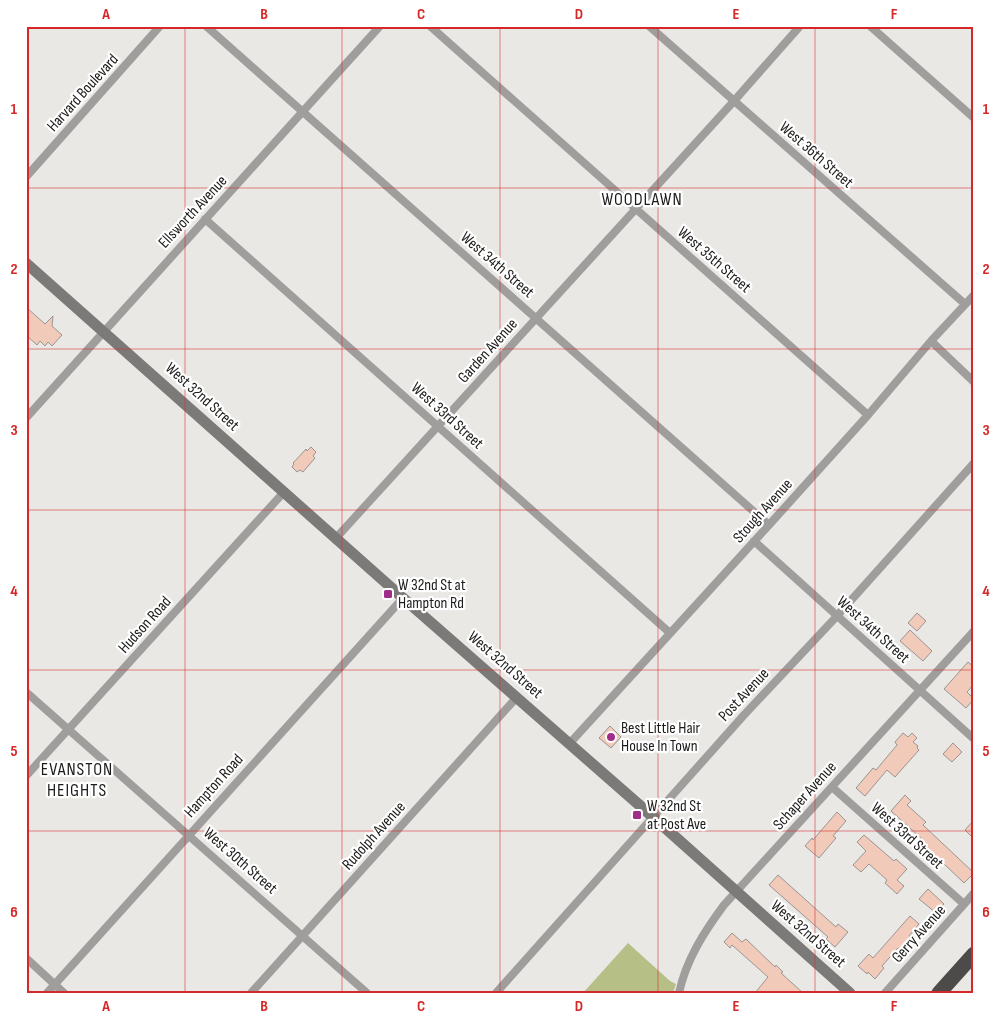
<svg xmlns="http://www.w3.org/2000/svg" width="1000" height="1019" font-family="'Sofia Sans Condensed',sans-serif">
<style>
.green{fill:#b6bf85}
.building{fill:#f2cab9;stroke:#989593}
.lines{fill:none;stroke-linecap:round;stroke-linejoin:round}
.street{stroke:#9f9e9d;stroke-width:8}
.secondary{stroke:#7c7a78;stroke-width:11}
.highway{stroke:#4d4b49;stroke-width:15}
.grid{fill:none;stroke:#d62828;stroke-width:1;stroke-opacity:0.55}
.poi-dot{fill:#9f2d89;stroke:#fff;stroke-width:2}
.labels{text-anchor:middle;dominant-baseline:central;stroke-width:4.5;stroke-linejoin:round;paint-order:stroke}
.street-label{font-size:16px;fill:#1c1b1a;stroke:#fff}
.poi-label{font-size:16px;fill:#1c1b1a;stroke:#fff;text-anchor:start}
.neighbourhood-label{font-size:18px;letter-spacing:1px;fill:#1c1b1a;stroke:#fff}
.neatline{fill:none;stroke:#d62828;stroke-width:2}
.grid-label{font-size:16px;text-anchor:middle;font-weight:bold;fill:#d62828}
</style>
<rect width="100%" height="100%" fill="#eae8e5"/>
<path class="green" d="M 628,943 L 670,981 L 676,984 L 673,993 L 583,993 Z"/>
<path class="building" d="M 26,307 L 45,324 L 53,316 L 52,326 L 62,335 L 52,346 L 48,342 L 45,346 L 40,341 L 37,345 L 26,335 Z
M 311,447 L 316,452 L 313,456 L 315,458 L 303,472 L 300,470 L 297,472 L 292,467 L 294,464 L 293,463 L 306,449 L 307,451 Z
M 917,613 L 926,621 L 917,631 L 908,623 Z
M 910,630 L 932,651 L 923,661 L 900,641 Z
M 968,662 L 974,667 L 974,684 L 967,692 L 974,699 L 966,708 L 944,689 Z
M 610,726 L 621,737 L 611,748 L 599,738 Z
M 903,733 L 908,737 L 912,733 L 917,738 L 913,742 L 918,746 L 917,748 L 919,750 L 895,777 L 887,770 L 865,796 L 856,788 L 873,768 L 876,770 L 897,745 L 895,742 Z
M 953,743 L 962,752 L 952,762 L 943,754 Z
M 905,795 L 911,801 L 907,805 L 926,822 L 923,825 L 974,873 L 964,883 L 920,841 L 922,839 L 891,811 Z
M 837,812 L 846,821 L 833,836 L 836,838 L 819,858 L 805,846 L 812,838 L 813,840 Z
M 974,820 L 974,839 L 965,830 Z
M 864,835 L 894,861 L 896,859 L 907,869 L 897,880 L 904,886 L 897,894 L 885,883 L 887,880 L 869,864 L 861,872 L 853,865 L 866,851 L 857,842 Z
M 778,875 L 836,927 L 838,924 L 848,932 L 835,947 L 826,939 L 828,937 L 769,885 Z
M 928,889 L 944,904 L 936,913 L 919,899 Z
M 910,916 L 919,924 L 909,936 L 911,937 L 900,949 L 898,948 L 882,966 L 884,968 L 875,979 L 868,972 L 867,974 L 858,966 L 869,954 L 873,958 Z
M 732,933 L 742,942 L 746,939 L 775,967 L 776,965 L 783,972 L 781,973 L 803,993 L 755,993 L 768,977 L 732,945 L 730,948 L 724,942 Z"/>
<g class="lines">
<path class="street" d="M 206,26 L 769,525
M 430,26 L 868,415
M 649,26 L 965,304
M 870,26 L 974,118
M 26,177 L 160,26
M 205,219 L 670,633
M 931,341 L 974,382
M 26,418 L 380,26
M 336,538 L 734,101 L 800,26
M 754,541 L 974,739
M 26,692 L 367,993
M 570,743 L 769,525 L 868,415 L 931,341 L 974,295
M 26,776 L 284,492
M 832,787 L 964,904
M 26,958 L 64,993
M 47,993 L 403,598
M 251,993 L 517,697
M 496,993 L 744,715 L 837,616 L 974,463
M 679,993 C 686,960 704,932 724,905 L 974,631
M 885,993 L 974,893"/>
<path class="secondary" d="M 26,263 L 403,598 L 653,817 L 850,993"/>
<path class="highway" d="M 939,993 L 974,954"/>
</g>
<path class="grid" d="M 185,26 L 185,993M 342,26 L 342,993M 500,26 L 500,993M 658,26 L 658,993M 815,26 L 815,993M 26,188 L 974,188M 26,349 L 974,349M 26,510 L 974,510M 26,670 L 974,670M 26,831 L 974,831"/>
<g class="poi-dot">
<rect x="383" y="589" width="10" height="10" rx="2.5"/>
<circle cx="611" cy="737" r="5"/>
<rect x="632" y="810" width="10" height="10" rx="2.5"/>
</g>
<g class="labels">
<g class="street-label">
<text transform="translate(83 93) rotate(-48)">Harvard Boulevard</text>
<text transform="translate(816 155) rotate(41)">West 36th Street</text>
<text transform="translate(193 212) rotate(-47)">Ellsworth Avenue</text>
<text transform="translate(714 260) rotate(41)">West 35th Street</text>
<text transform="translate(497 265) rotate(41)">West 34th Street</text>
<text transform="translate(488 351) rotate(-48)">Garden Avenue</text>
<text transform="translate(202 397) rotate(42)">West 32nd Street</text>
<text transform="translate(447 416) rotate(42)">West 33rd Street</text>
<text transform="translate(763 511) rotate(-48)">Stough Avenue</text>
<text transform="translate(145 625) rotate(-48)">Hudson Road</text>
<text transform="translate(873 630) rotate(42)">West 34th Street</text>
<text transform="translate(505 665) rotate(41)">West 32nd Street</text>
<text transform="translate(744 695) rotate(-47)">Post Avenue</text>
<text transform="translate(214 786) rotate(-48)">Hampton Road</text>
<text transform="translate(805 796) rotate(-48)">Schaper Avenue</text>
<text transform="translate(374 836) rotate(-48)">Rudolph Avenue</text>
<text transform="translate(907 836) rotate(42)">West 33rd Street</text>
<text transform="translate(240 861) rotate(41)">West 30th Street</text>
<text transform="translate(808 934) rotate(41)">West 32nd Street</text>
<text transform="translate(919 934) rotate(-48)">Gerry Avenue</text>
</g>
<g class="poi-label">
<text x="398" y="585">W 32nd St at<tspan x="398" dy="18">Hampton Rd</tspan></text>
<text x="621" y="728">Best Little Hair<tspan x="621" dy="18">House In Town</tspan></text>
<text x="647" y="806">W 32nd St<tspan x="647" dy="18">at Post Ave</tspan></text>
</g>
<g class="neighbourhood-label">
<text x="642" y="199">WOODLAWN</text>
<text x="77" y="769">EVANSTON<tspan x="77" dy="21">HEIGHTS</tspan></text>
</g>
</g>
<rect width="1000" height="1019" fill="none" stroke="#ffffff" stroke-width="55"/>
<rect x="28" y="28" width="944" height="964" class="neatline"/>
<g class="grid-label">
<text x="106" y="19">A</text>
<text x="264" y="19">B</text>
<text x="421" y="19">C</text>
<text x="579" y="19">D</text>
<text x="736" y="19">E</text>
<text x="894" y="19">F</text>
<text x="14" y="114">1</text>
<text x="986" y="114">1</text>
<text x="14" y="274">2</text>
<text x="986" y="274">2</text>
<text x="14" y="435">3</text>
<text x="986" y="435">3</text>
<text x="14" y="596">4</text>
<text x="986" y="596">4</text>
<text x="14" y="756">5</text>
<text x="986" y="756">5</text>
<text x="14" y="917">6</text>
<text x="986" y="917">6</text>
<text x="106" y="1011">A</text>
<text x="264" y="1011">B</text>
<text x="421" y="1011">C</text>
<text x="579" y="1011">D</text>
<text x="736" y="1011">E</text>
<text x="894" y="1011">F</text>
</g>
</svg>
